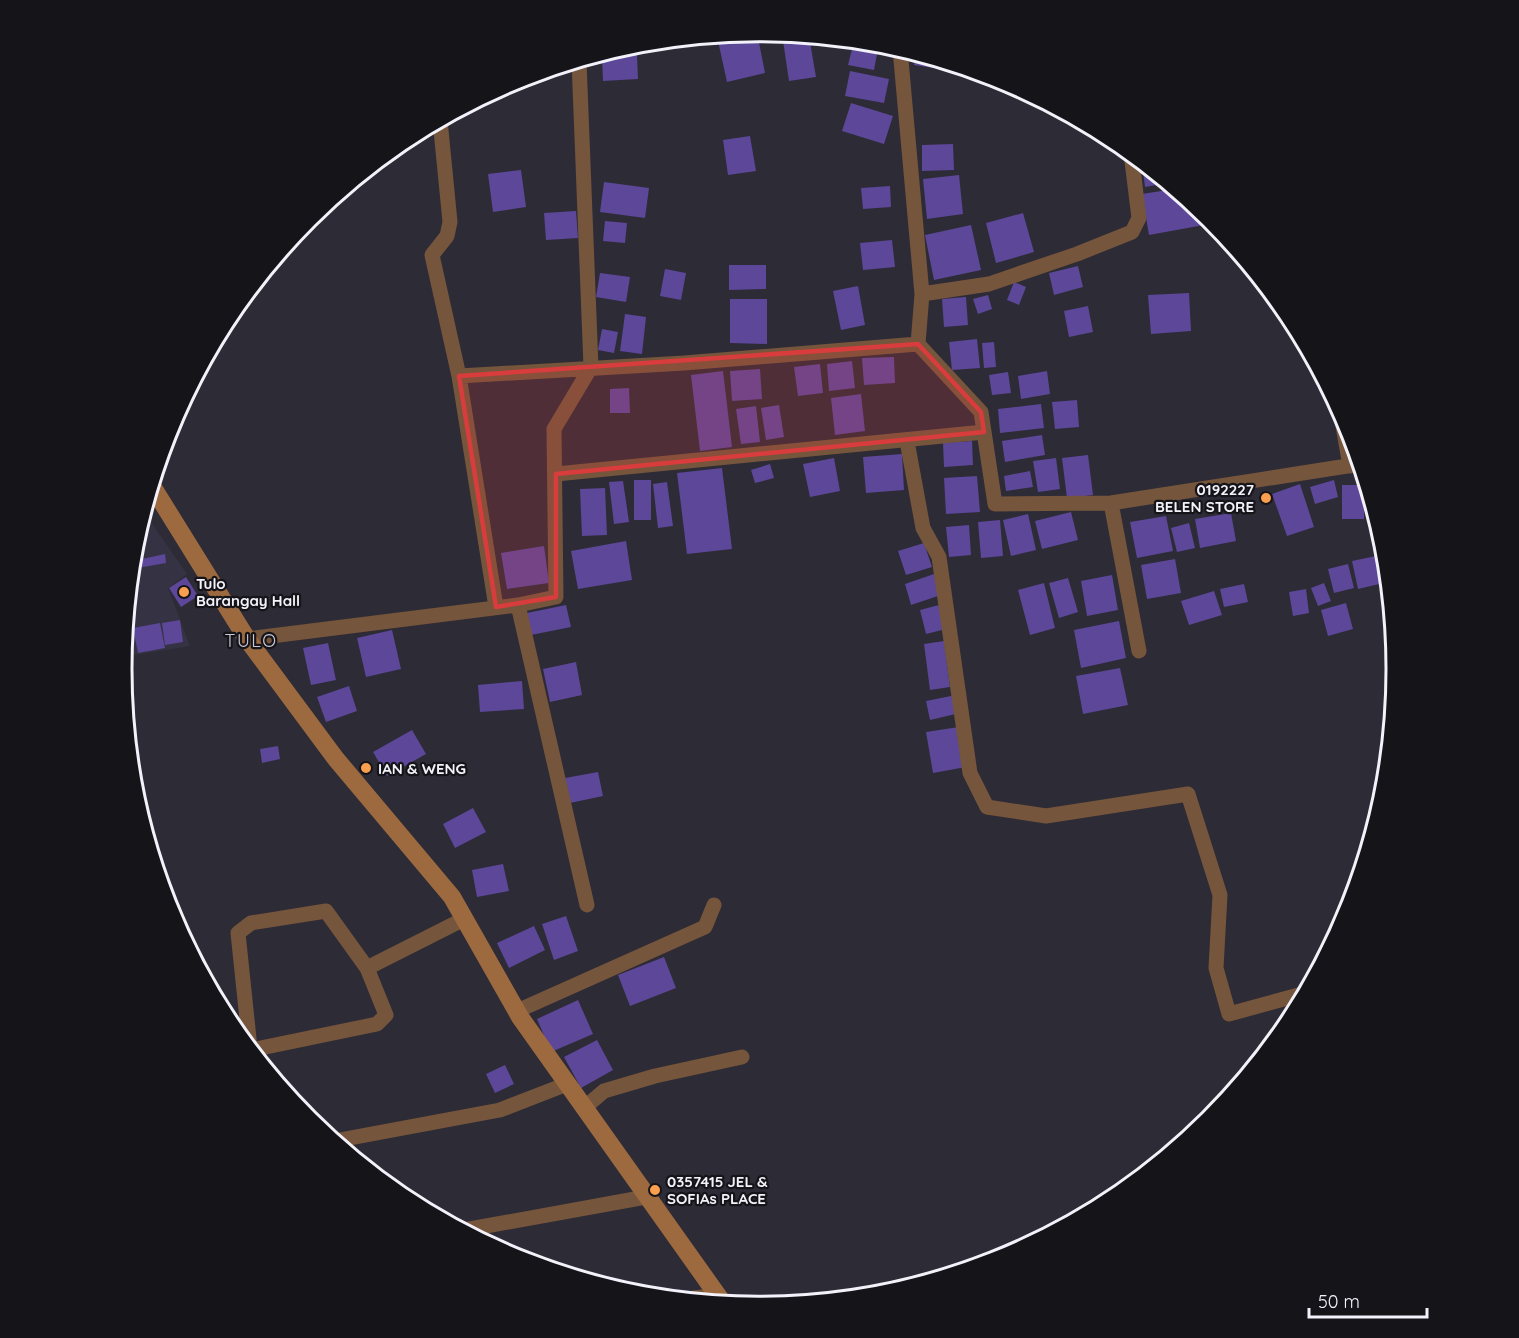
<svg xmlns="http://www.w3.org/2000/svg" width="1519" height="1338" font-family="Quicksand,sans-serif">
<style>
.built{fill:#353243}
.building{fill:#5c4799}
.lines{fill:none;stroke-linecap:round;stroke-linejoin:round}
.street{stroke:#75553b;stroke-width:15}
.secondary{stroke:#9d6a3f;stroke-width:18}
.marked{fill:#d93c3d;fill-opacity:0.2;stroke:#d93c3d;stroke-width:4.5;stroke-linejoin:round}
.poi-dot{fill:#fa9f4e;stroke:#151419;stroke-width:2}
.labels{text-anchor:middle;dominant-baseline:central;stroke-width:4.5;stroke-linejoin:round;paint-order:stroke}
.poi-label{font-size:15px;font-weight:bold;fill:#f3f2fa;stroke:#151419;text-anchor:start}
.quarter-label{font-size:18px;letter-spacing:1.5px;fill:#cbc9d7;stroke:#151419}
.rim{fill:none;stroke:#f3f2fa;stroke-width:3}
</style>
<rect width="100%" height="100%" fill="#2d2b36"/>
<path class="built" d="M 144,512 L 187,574 L 168,588 L 190,646 L 123,657 L 134,544 Z"/>
<path class="building" d="M 757,32 L 765,73 L 727,82 L 718,41 Z
M 782,34 L 809,36 L 816,77 L 789,81 Z
M 852,49 L 877,54 L 874,70 L 848,65 Z
M 916,53 L 943,62 L 941,69 L 914,65 Z
M 637,55 L 638,79 L 603,81 L 602,57 Z
M 850,71 L 889,79 L 884,103 L 845,96 Z
M 851,103 L 893,116 L 884,144 L 842,131 Z
M 750,136 L 756,171 L 728,175 L 723,140 Z
M 953,144 L 954,170 L 922,171 L 922,145 Z
M 1142,162 L 1168,183 L 1145,187 Z
M 521,170 L 526,207 L 493,212 L 488,174 Z
M 959,175 L 963,214 L 927,219 L 923,179 Z
M 604,182 L 649,188 L 645,218 L 600,212 Z
M 890,186 L 891,207 L 863,209 L 861,188 Z
M 1174,189 L 1211,218 L 1215,223 L 1149,235 L 1142,194 Z
M 576,211 L 578,238 L 546,240 L 544,213 Z
M 1023,213 L 1034,252 L 996,263 L 986,223 Z
M 605,221 L 627,223 L 625,243 L 603,241 Z
M 971,225 L 981,270 L 934,280 L 925,235 Z
M 892,240 L 895,267 L 863,270 L 860,243 Z
M 729,265 L 766,265 L 766,289 L 729,290 Z
M 1078,266 L 1083,287 L 1054,295 L 1049,273 Z
M 665,269 L 686,273 L 681,300 L 660,296 Z
M 600,273 L 630,277 L 626,302 L 596,297 Z
M 1014,282 L 1026,287 L 1019,305 L 1007,300 Z
M 858,286 L 865,325 L 841,330 L 833,291 Z
M 1189,293 L 1191,331 L 1151,334 L 1148,295 Z
M 988,295 L 992,309 L 978,314 L 973,299 Z
M 966,297 L 968,325 L 944,327 L 942,299 Z
M 730,299 L 767,299 L 767,344 L 730,343 Z
M 1088,306 L 1093,332 L 1069,337 L 1064,311 Z
M 625,314 L 646,317 L 642,354 L 620,351 Z
M 602,329 L 618,332 L 614,353 L 598,350 Z
M 977,339 L 980,368 L 952,370 L 949,342 Z
M 994,342 L 996,367 L 984,368 L 982,343 Z
M 894,357 L 895,383 L 864,385 L 862,358 Z
M 852,361 L 855,388 L 829,391 L 827,364 Z
M 820,364 L 823,393 L 798,396 L 794,367 Z
M 760,369 L 762,399 L 732,401 L 730,371 Z
M 723,371 L 732,447 L 700,451 L 691,375 Z
M 1047,371 L 1050,394 L 1021,399 L 1018,376 Z
M 1008,372 L 1011,393 L 992,395 L 989,375 Z
M 629,388 L 630,413 L 610,413 L 610,389 Z
M 861,394 L 865,431 L 835,435 L 831,398 Z
M 1077,400 L 1079,427 L 1055,429 L 1052,402 Z
M 1041,404 L 1044,428 L 1000,433 L 998,409 Z
M 779,405 L 784,437 L 766,440 L 761,408 Z
M 756,406 L 760,442 L 741,444 L 736,409 Z
M 1042,435 L 1045,455 L 1005,462 L 1002,441 Z
M 972,441 L 973,465 L 944,467 L 943,443 Z
M 902,454 L 904,490 L 866,493 L 863,457 Z
M 1088,455 L 1093,495 L 1067,498 L 1062,458 Z
M 834,458 L 840,491 L 810,497 L 803,464 Z
M 1056,458 L 1060,489 L 1038,492 L 1033,461 Z
M 770,464 L 774,478 L 755,483 L 751,470 Z
M 722,468 L 732,549 L 687,554 L 677,473 Z
M 1030,471 L 1033,487 L 1006,491 L 1004,476 Z
M 977,476 L 980,512 L 946,514 L 944,478 Z
M 634,480 L 651,480 L 651,520 L 634,520 Z
M 1334,480 L 1338,497 L 1315,504 L 1310,487 Z
M 623,481 L 629,522 L 614,524 L 609,482 Z
M 667,482 L 673,526 L 658,528 L 653,484 Z
M 1300,484 L 1314,527 L 1287,536 L 1272,494 Z
M 1342,485 L 1364,485 L 1364,519 L 1342,519 Z
M 605,488 L 607,535 L 582,536 L 580,489 Z
M 1071,512 L 1078,540 L 1042,549 L 1035,521 Z
M 1231,513 L 1236,541 L 1200,548 L 1195,519 Z
M 1028,514 L 1036,550 L 1011,556 L 1003,520 Z
M 1166,516 L 1173,551 L 1137,558 L 1130,522 Z
M 1000,520 L 1003,556 L 981,558 L 978,522 Z
M 1189,523 L 1195,548 L 1177,552 L 1171,528 Z
M 969,525 L 971,555 L 949,557 L 946,527 Z
M 626,541 L 632,580 L 578,589 L 571,551 Z
M 924,543 L 932,567 L 906,575 L 898,551 Z
M 544,546 L 549,583 L 507,589 L 501,553 Z
M 165,554 L 166,563 L 132,569 L 133,561 Z
M 1381,555 L 1388,582 L 1358,589 L 1352,561 Z
M 1175,559 L 1181,593 L 1147,599 L 1141,565 Z
M 1348,564 L 1354,588 L 1334,593 L 1328,569 Z
M 934,574 L 941,595 L 911,605 L 905,584 Z
M 1112,575 L 1118,610 L 1087,616 L 1081,581 Z
M 186,577 L 198,596 L 181,607 L 169,588 Z
M 1068,578 L 1078,612 L 1059,618 L 1049,583 Z
M 1044,583 L 1055,628 L 1030,635 L 1018,590 Z
M 1324,583 L 1331,601 L 1318,606 L 1311,588 Z
M 1244,584 L 1248,602 L 1224,607 L 1220,589 Z
M 1306,589 L 1309,613 L 1293,616 L 1289,592 Z
M 1214,591 L 1222,615 L 1189,625 L 1181,601 Z
M 1346,603 L 1353,629 L 1328,636 L 1321,610 Z
M 566,605 L 571,627 L 531,635 L 527,613 Z
M 939,605 L 946,629 L 926,634 L 920,610 Z
M 180,620 L 183,642 L 165,645 L 162,623 Z
M 1119,621 L 1126,658 L 1081,668 L 1074,630 Z
M 160,623 L 165,648 L 138,653 L 133,628 Z
M 126,627 L 131,655 L 123,656 L 124,649 Z
M 392,630 L 401,669 L 366,677 L 357,638 Z
M 944,641 L 950,687 L 930,690 L 924,644 Z
M 328,643 L 336,680 L 311,685 L 303,648 Z
M 576,662 L 582,695 L 550,702 L 543,669 Z
M 1120,668 L 1128,705 L 1083,714 L 1076,676 Z
M 522,681 L 524,709 L 480,712 L 478,685 Z
M 349,686 L 357,711 L 326,722 L 317,697 Z
M 956,695 L 960,713 L 930,720 L 926,701 Z
M 959,727 L 966,767 L 933,773 L 926,732 Z
M 412,730 L 426,754 L 387,776 L 373,752 Z
M 278,746 L 280,759 L 262,763 L 260,749 Z
M 598,772 L 603,796 L 570,803 L 565,778 Z
M 473,808 L 486,832 L 455,848 L 443,824 Z
M 503,864 L 509,891 L 477,897 L 472,870 Z
M 566,916 L 578,951 L 554,960 L 542,924 Z
M 534,926 L 545,950 L 509,968 L 497,943 Z
M 664,957 L 676,988 L 630,1006 L 618,975 Z
M 578,1000 L 593,1034 L 551,1052 L 537,1019 Z
M 597,1040 L 613,1070 L 581,1088 L 564,1057 Z
M 505,1065 L 514,1084 L 495,1093 L 486,1074 Z"/>
<g class="lines">
<path class="street" d="M 900,49 L 922,294 L 918,344
M 440,120 L 450,222 L 447,236 L 432,255 L 459,376 L 496,607
M 922,294 L 989,284 L 1077,254 L 1132,232 L 1139,218 L 1131,153
M 459,376 L 684,363 L 918,344 L 981,412 L 995,504 L 1111,503 L 1360,464
M 1340,409 L 1350,466
M 907,441 L 923,528 L 939,557 L 970,773 L 987,807 L 1046,816 L 1188,794 L 1220,895 L 1216,968 L 1229,1014 L 1306,993
M 556,474 L 984,432
M 1111,503 L 1139,651
M 518,605 L 587,905
M 247,639 L 518,605 L 556,597 L 554,429 L 591,367 L 579,61
M 367,968 L 464,919
M 517,1011 L 705,927 L 714,905
M 250,1048 L 238,933 L 251,923 L 326,911 L 367,968 L 386,1015 L 377,1024 L 251,1050
M 584,1108 L 604,1091 L 655,1076 L 742,1057
M 334,1141 L 500,1110 L 567,1084
M 464,1230 L 646,1197
M 688,1299 L 716,1295"/>
<path class="secondary" d="M 152,486 L 247,639 L 336,759 L 452,897 L 520,1017 L 723,1303"/>
</g>
<path class="marked" d="M 918,344 L 981,412 L 984,432 L 556,474 L 556,597 L 496,607 L 459,376 Z"/>
<g class="poi-dot">
<circle cx="1266" cy="498" r="6"/>
<circle cx="184" cy="592" r="6"/>
<circle cx="366" cy="768" r="6"/>
<circle cx="655" cy="1190" r="6"/>
</g>
<g class="labels">
<g class="poi-label">
<text x="1254" y="489" text-anchor="end">0192227<tspan x="1254" dy="17">BELEN STORE</tspan></text>
<text x="196" y="583">Tulo<tspan x="196" dy="17">Barangay Hall</tspan></text>
<text x="378" y="768">IAN &amp; WENG</text>
<text x="667" y="1181">0357415 JEL &amp;<tspan x="667" dy="17">SOFIAs PLACE</tspan></text>
</g>
<g class="quarter-label">
<text x="251" y="640">TULO</text>
</g>
</g>
<path d="M0 0H1519V1338H0ZM132 669a627 627 0 1 1 1254 0a627 627 0 1 1-1254 0Z" fill="#151419" fill-rule="evenodd"/>
<path class="rim" d="M132 669a627 627 0 1 1 1254 0a627 627 0 1 1-1254 0Z"/>
<path d="M1309 1308v9h118v-9" fill="none" stroke="#f3f2fa" stroke-width="3"/>
<text x="1318" y="1308" font-size="18" fill="#f3f2fa" stroke="#151419" stroke-width="4.5" paint-order="stroke">50 m</text>
</svg>
